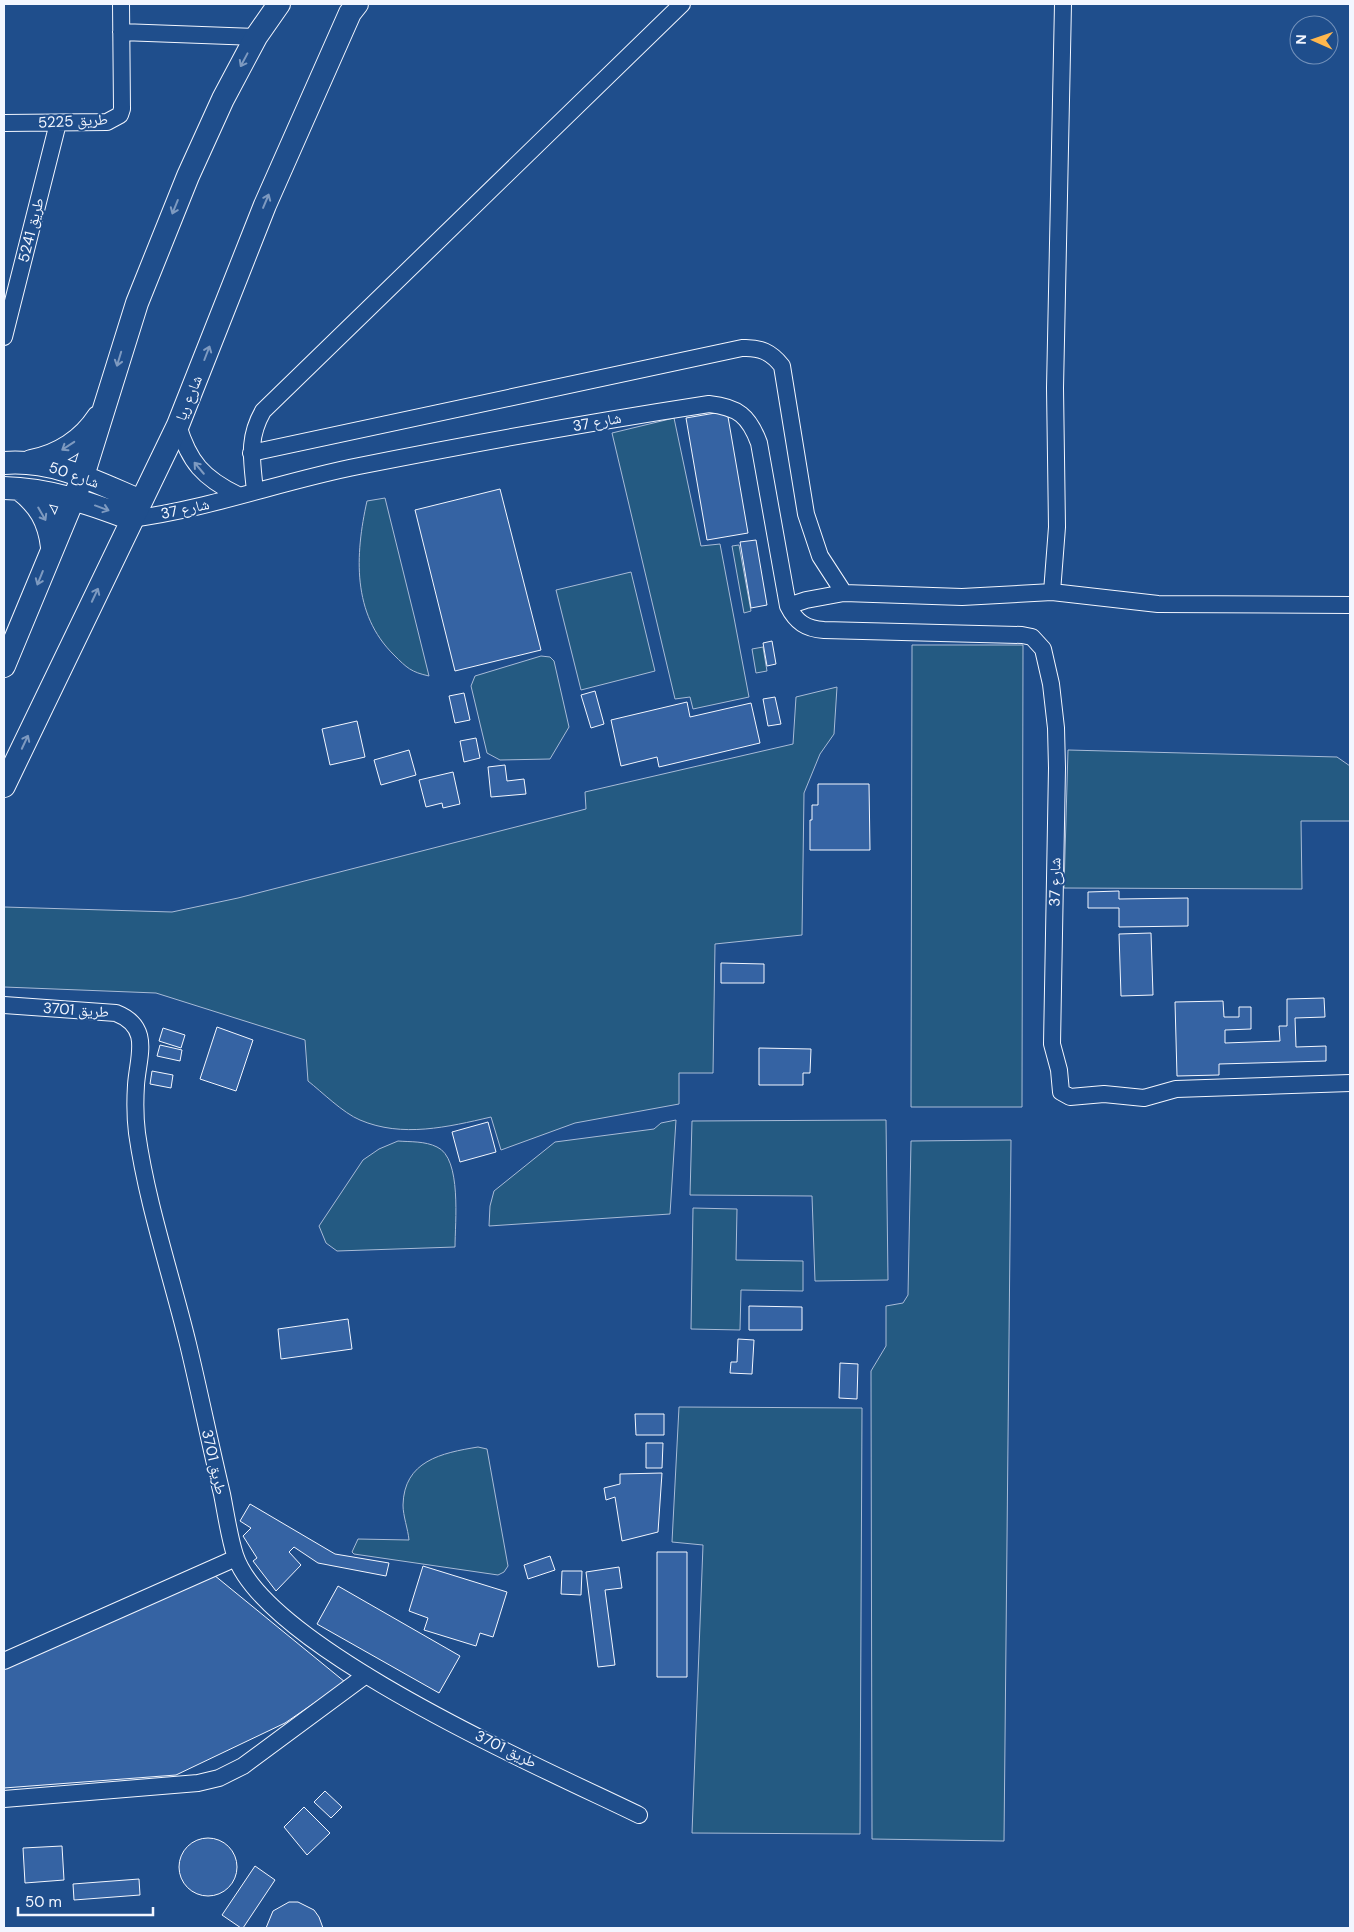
<svg xmlns="http://www.w3.org/2000/svg" width="1354" height="1932" font-family="'DM Sans','Noto Naskh Arabic',sans-serif">
<style>
.green{fill:#245a82;stroke:#a8bbd7}
.building{fill:#3563a3;stroke:#f2f6ff}
.lines{fill:none;stroke-linecap:round;stroke-linejoin:round}
.street-casing{stroke:#f2f6ff;stroke-width:18}
.secondary-casing{stroke:#f2f6ff;stroke-width:24}
.street{stroke:#1f4e8c;stroke-width:16}
.secondary{stroke:#1f4e8c;stroke-width:22}
.oneway{stroke:#7e9ac0}
.labels{text-anchor:middle;dominant-baseline:central;stroke-width:4;stroke-linejoin:round;paint-order:stroke}
.street-label{font-size:15px;fill:#f2f6ff;stroke:#1f4e8c}
</style>
<rect width="100%" height="100%" fill="#1f4e8c"/>
<path class="green" d="M 674,418 L 701,546 L 720,544 L 749,697 L 693,709 L 690,697 L 675,699 L 612,433 Z
M 385,498 L 429,676 C 411,672 407,668 394,655 C 352,614 355,555 367,501 Z
M 739,545 L 751,611 L 744,613 L 732,546 Z
M 631,572 L 655,671 L 581,690 L 556,590 Z
M 912,645 L 1023,645 L 1022,1107 L 911,1107 Z
M 763,647 L 767,671 L 756,673 L 752,649 Z
M 541,656 L 550,657 L 554,661 L 569,727 L 550,759 L 500,760 L 487,753 L 471,686 L 475,676 Z
M 837,687 L 834,734 L 820,754 L 804,793 L 802,935 L 715,944 L 713,1073 L 679,1073 L 679,1104 L 575,1123 L 501,1150 L 491,1117 C 448,1127 402,1138 360,1120 C 343,1113 322,1092 308,1081 L 305,1040 L 156,993 L 4,987 L 4,907 L 172,912 L 238,898 L 586,809 L 585,792 L 793,744 L 796,697 Z
M 1068,750 L 1337,757 L 1350,766 L 1350,821 L 1301,821 L 1302,889 L 1064,888 Z
M 676,1120 L 670,1214 L 489,1226 L 490,1206 L 494,1191 L 555,1142 L 654,1129 L 661,1123 Z
M 886,1120 L 888,1280 L 815,1281 L 812,1196 L 690,1195 L 692,1121 Z
M 1011,1140 L 1004,1841 L 872,1839 L 871,1371 L 886,1346 L 886,1306 L 903,1303 L 908,1295 L 911,1141 Z
M 398,1141 C 411,1142 425,1141 437,1147 C 462,1158 455,1223 455,1247 L 337,1251 L 326,1243 L 319,1226 L 363,1160 L 379,1149 Z
M 693,1208 L 737,1209 L 736,1260 L 803,1261 L 803,1291 L 741,1290 L 740,1330 L 691,1329 Z
M 679,1407 L 862,1408 L 860,1834 L 692,1833 L 703,1545 L 672,1542 Z
M 478,1447 L 487,1449 L 508,1566 L 504,1572 L 498,1575 L 354,1554 L 352,1552 L 358,1539 L 409,1540 C 408,1529 403,1516 403,1505 C 404,1461 441,1453 478,1447 Z"/>
<path class="building" d="M 727,411 L 748,533 L 707,540 L 686,418 Z
M 500,489 L 541,650 L 455,671 L 415,510 Z
M 756,540 L 767,605 L 751,608 L 740,542 Z
M 772,641 L 776,664 L 767,666 L 763,643 Z
M 595,691 L 604,724 L 591,728 L 581,695 Z
M 464,693 L 470,720 L 455,723 L 449,696 Z
M 775,697 L 781,724 L 768,726 L 763,699 Z
M 687,702 L 690,717 L 751,703 L 760,743 L 659,767 L 657,757 L 621,766 L 611,720 Z
M 357,721 L 365,757 L 330,765 L 322,729 Z
M 476,738 L 480,758 L 464,762 L 460,741 Z
M 409,750 L 416,775 L 381,785 L 374,760 Z
M 505,765 L 507,781 L 524,779 L 526,794 L 491,797 L 488,767 Z
M 453,772 L 460,804 L 443,808 L 442,803 L 426,807 L 419,780 Z
M 818,784 L 869,784 L 870,850 L 810,850 L 810,820 L 812,820 L 812,805 L 818,805 Z
M 1119,891 L 1119,899 L 1188,898 L 1188,926 L 1119,927 L 1119,908 L 1088,908 L 1088,892 Z
M 1151,933 L 1153,995 L 1121,996 L 1119,934 Z
M 721,963 L 764,964 L 764,983 L 721,983 Z
M 1324,998 L 1325,1017 L 1295,1018 L 1296,1047 L 1326,1046 L 1326,1061 L 1219,1064 L 1219,1075 L 1177,1076 L 1175,1002 L 1223,1001 L 1224,1017 L 1239,1017 L 1239,1007 L 1251,1007 L 1251,1029 L 1225,1030 L 1225,1043 L 1280,1041 L 1279,1026 L 1287,1026 L 1287,999 Z
M 217,1027 L 253,1040 L 236,1091 L 200,1079 Z
M 163,1028 L 185,1035 L 181,1048 L 159,1041 Z
M 160,1045 L 182,1050 L 180,1061 L 157,1056 Z
M 759,1048 L 811,1049 L 810,1073 L 803,1073 L 803,1085 L 759,1085 Z
M 152,1071 L 173,1075 L 171,1088 L 150,1084 Z
M 488,1122 L 496,1152 L 460,1162 L 452,1132 Z
M 749,1306 L 802,1307 L 802,1330 L 749,1330 Z
M 348,1319 L 352,1349 L 281,1359 L 278,1329 Z
M 738,1339 L 754,1340 L 752,1374 L 730,1373 L 731,1362 L 737,1362 Z
M 840,1363 L 858,1364 L 857,1399 L 839,1398 Z
M 635,1414 L 664,1414 L 664,1435 L 636,1435 Z
M 646,1443 L 663,1443 L 662,1468 L 646,1468 Z
M 662,1473 L 658,1532 L 622,1541 L 615,1497 L 606,1500 L 604,1488 L 620,1484 L 620,1474 Z
M 250,1504 L 335,1554 L 389,1563 L 386,1576 L 318,1563 L 294,1547 L 289,1552 L 301,1565 L 276,1591 L 253,1561 L 257,1558 L 243,1536 L 251,1528 L 240,1521 Z
M 657,1552 L 687,1552 L 687,1677 L 657,1677 Z
M 550,1556 L 555,1570 L 528,1579 L 524,1565 Z
M 423,1566 L 507,1592 L 493,1637 L 480,1633 L 476,1646 L 424,1630 L 428,1618 L 409,1611 Z
M 619,1567 L 622,1588 L 605,1590 L 615,1665 L 598,1667 L 586,1572 Z
M 562,1571 L 582,1571 L 581,1595 L 561,1594 Z
M 214,1575 L 345,1682 L 285,1723 L 176,1775 L 4,1788 L 4,1666 Z
M 338,1586 L 460,1656 L 439,1693 L 317,1624 Z
M 325,1791 L 342,1807 L 331,1818 L 314,1802 Z
M 304,1807 L 330,1833 L 307,1855 L 284,1827 Z
M179 1867a29 29 0 1 1 58 0a29 29 0 1 1-58 0Z
M 62,1846 L 64,1880 L 25,1883 L 23,1848 Z
M 255,1866 L 275,1880 L 243,1928 L 241,1928 L 222,1915 Z
M 139,1879 L 140,1895 L 74,1900 L 73,1884 Z
M 289,1902 L 298,1902 L 314,1910 L 319,1917 L 323,1928 L 266,1928 L 273,1911 Z"/>
<g class="lines">
<defs>
<path id="street" d="M 121,32 L 256,37
M 4,123 L 107,122 L 120,115 L 122,109 L 121,4
M 4,337 L 58,123
M 178,425 C 189,462 203,478 238,495
M 251,453 L 742,348 C 760,347 771,352 782,366 L 806,514 L 820,556 L 844,593
M 255,491 C 252,460 247,439 263,411 L 682,4
M 131,519 C 209,509 282,481 359,466 C 475,443 592,422 709,404 C 738,407 749,416 759,443 L 788,606 C 796,622 806,629 824,630 L 1022,635 L 1032,637 L 1043,649 L 1051,684 L 1056,728 L 1057,768 L 1052,1044 L 1059,1070 L 1061,1092 L 1070,1097 L 1104,1094 L 1144,1098 L 1176,1089 L 1350,1083
M 1052,592 L 1057,527 L 1055,388 L 1063,4
M 788,606 L 806,600 L 844,593 L 962,597 L 1052,592 L 1158,604 L 1350,605
M 4,1005 L 116,1013 C 152,1027 138,1056 136,1085 C 135,1101 135,1117 137,1133 C 147,1204 171,1274 188,1344 C 200,1394 210,1444 222,1494 C 226,1514 229,1536 235,1555 C 265,1648 549,1771 639,1815
M 4,1661 L 236,1558
M 4,1799 L 198,1783 L 219,1778 L 243,1766 L 366,1675"/>
<path id="secondary" d="M 31,461 C 59,456 83,440 98,417
M 4,463 C 54,459 96,482 141,501
M 4,488 C 49,489 89,503 131,519
M 19,489 C 39,504 49,521 52,547
M 4,666 L 83,476 L 137,303 L 188,176 L 223,99 L 256,37 L 279,4
M 4,786 L 178,425 L 265,205 L 350,13 L 357,4"/>
</defs>
<use href="#street" class="street-casing"/>
<use href="#secondary" class="secondary-casing"/>
<use href="#street" class="street"/>
<use href="#secondary" class="secondary"/>
</g>
<defs><path id="oneway-shaft" d="M-6 0H5M1.5-3L5.5 0L1.5 3" fill="none" stroke-width="1.6" stroke-linecap="round" stroke-linejoin="round" transform="scale(1.25)"/></defs>
<g class="oneway">
<use href="#oneway-shaft" transform="translate(244 60) rotate(118)"/>
<use href="#oneway-shaft" transform="translate(266 201) rotate(-67)"/>
<use href="#oneway-shaft" transform="translate(175 207) rotate(112)"/>
<use href="#oneway-shaft" transform="translate(207 353) rotate(-69)"/>
<use href="#oneway-shaft" transform="translate(119 359) rotate(107)"/>
<use href="#oneway-shaft" transform="translate(68 446) rotate(147)"/>
<use href="#oneway-shaft" transform="translate(199 468) rotate(-130)"/>
<use href="#oneway-shaft" transform="translate(102 508) rotate(20)"/>
<use href="#oneway-shaft" transform="translate(42 514) rotate(60)"/>
<use href="#oneway-shaft" transform="translate(40 578) rotate(112)"/>
<use href="#oneway-shaft" transform="translate(95 595) rotate(-65)"/>
<use href="#oneway-shaft" transform="translate(25 742) rotate(-65)"/>
</g>
<g class="labels">
<g class="street-label">
<text transform="translate(73 121) rotate(-3)">طريق 5225</text>
<text transform="translate(31 230) rotate(-76)">طريق 5241</text>
<text transform="translate(189 398) rotate(-68)">شارع ريا</text>
<text transform="translate(597 422) rotate(-10)">شارع 37</text>
<text transform="translate(74 475) rotate(19)">شارع 50</text>
<text transform="translate(185 509) rotate(-12)">شارع 37</text>
<text transform="translate(1055 882) rotate(-89)">شارع 37</text>
<text transform="translate(76 1010) rotate(4)">طريق 3701</text>
<text transform="translate(214 1462) rotate(77)">طريق 3701</text>
<text transform="translate(506 1749) rotate(26)">طريق 3701</text>
</g>
</g>
<rect width="1354" height="1932" fill="none" stroke="#f2f6ff" stroke-width="10"/>
<g transform="translate(1314 40) rotate(272)"><circle r="24" fill="#1f4e8c" stroke="#7391ba"/>
<path d="M0-4L9 19L0 12L-9 19Z" fill="#ffb74d"/>
<text y="-8" font-size="14" font-weight="bold" text-anchor="middle" fill="#f2f6ff">N</text>
</g>
<path d="M18 1907v8h135v-8" fill="none" stroke="#f2f6ff" stroke-width="2.5"/>
<text x="25" y="1907" font-size="15" fill="#f2f6ff" stroke="#1f4e8c" stroke-width="4" paint-order="stroke">50 m</text>
</svg>
